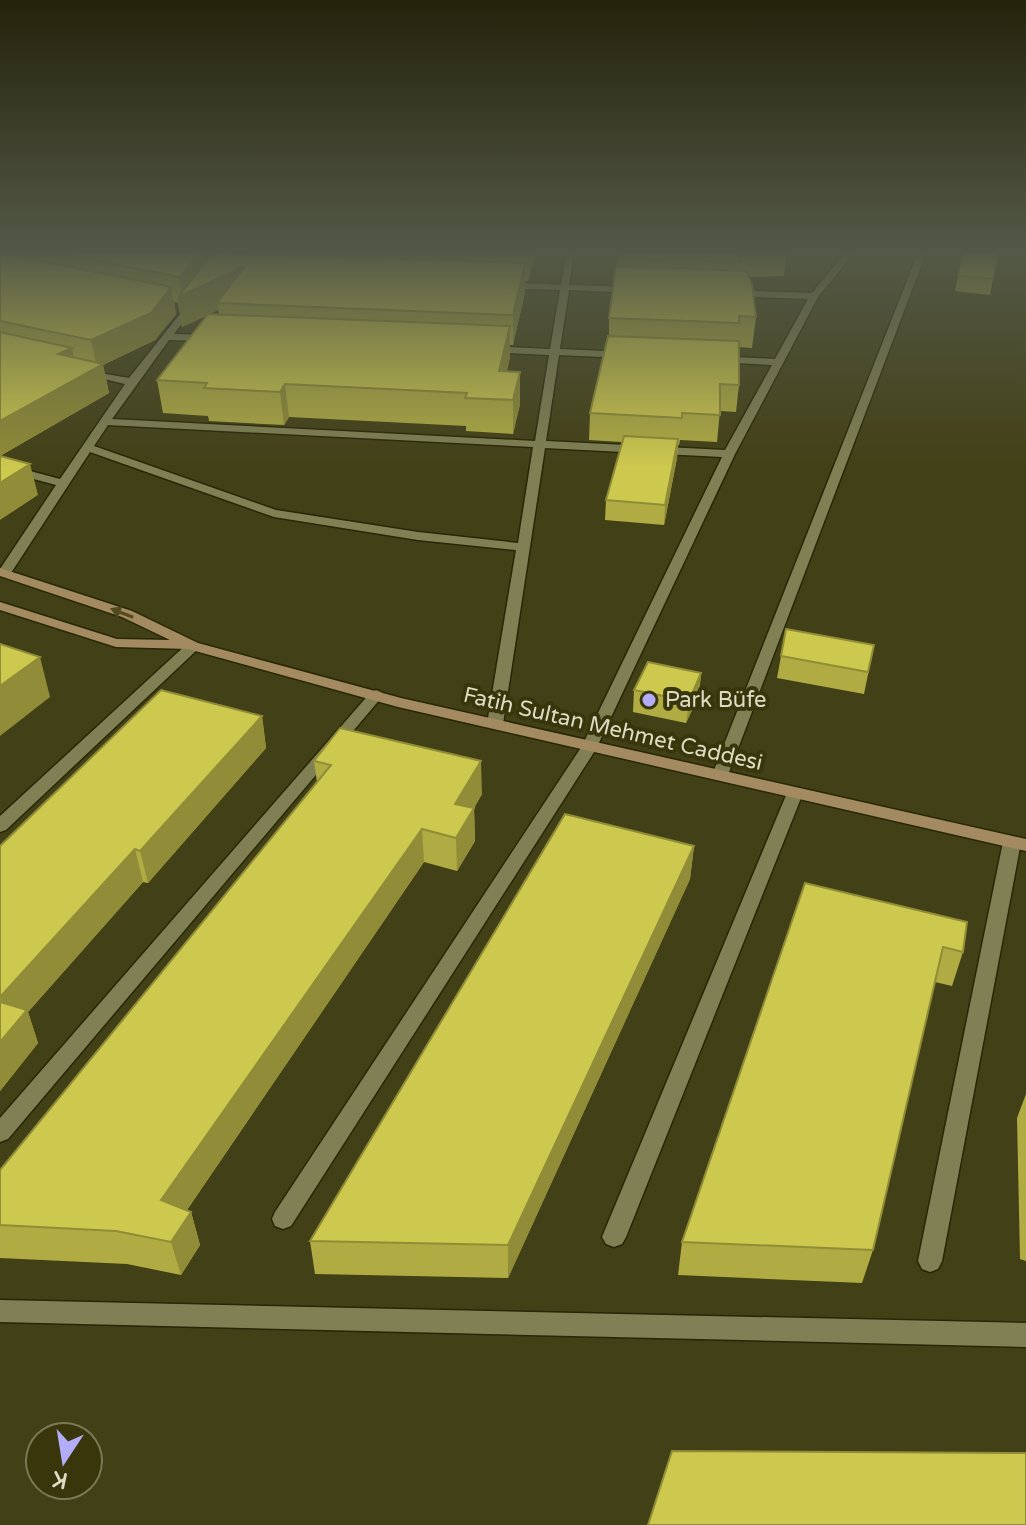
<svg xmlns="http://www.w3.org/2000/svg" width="1026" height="1525" font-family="'Varela Round',sans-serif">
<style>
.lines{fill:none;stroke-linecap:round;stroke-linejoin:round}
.lane-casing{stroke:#282706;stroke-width:3}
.street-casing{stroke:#282706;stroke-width:3}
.secondary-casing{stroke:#282706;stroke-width:3}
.lane{fill:#818054;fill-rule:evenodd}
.street{fill:#818054;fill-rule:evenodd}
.secondary{fill:#a38a60;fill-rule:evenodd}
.wall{fill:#b0ac43;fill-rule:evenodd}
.shaded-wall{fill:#908c37}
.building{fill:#cdc84e;stroke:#908c37;stroke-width:2}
.oneway{fill:#534b20}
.poi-dot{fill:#b3adf9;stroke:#38360a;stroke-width:3}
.labels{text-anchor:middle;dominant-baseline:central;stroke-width:8;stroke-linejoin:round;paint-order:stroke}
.poi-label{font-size:22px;fill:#ddddc6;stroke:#38360a;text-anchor:start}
.street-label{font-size:22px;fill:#ddddc6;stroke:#38360a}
</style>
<rect width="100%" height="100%" fill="#424016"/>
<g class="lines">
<defs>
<path id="lane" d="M 376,690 L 381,692 L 384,695 L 381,698 L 8,1139 L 0,1142 L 0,1118 L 371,692 Z
M 590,741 L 598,746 L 291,1226 L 283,1229 L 275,1226 L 272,1219 L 275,1212 L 584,743 Z
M 795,788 L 803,793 L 626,1237 L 622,1244 L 614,1247 L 606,1244 L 602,1237 L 787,793 Z
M 1012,836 L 1021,842 L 942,1261 L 938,1269 L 930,1272 L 922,1269 L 918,1261 L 1003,842 Z"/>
<path id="street" d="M 566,253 L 574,253 L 569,285 L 632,287 L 637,290 L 632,293 L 569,290 L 560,349 L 625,352 L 630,355 L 625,358 L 559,355 L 546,441 L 725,450 L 772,365 L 716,362 L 711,359 L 716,356 L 775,359 L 808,299 L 731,296 L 726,293 L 731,290 L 812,293 L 845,253 L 854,253 L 818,297 L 735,454 L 596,749 L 584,749 L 582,746 L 722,457 L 545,448 L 503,724 L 495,729 L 487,724 L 516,550 L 418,540 L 274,517 L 90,452 L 9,576 L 0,576 L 0,569 L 56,485 L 0,470 L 0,463 L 60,479 L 125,384 L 83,374 L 83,370 L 129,378 L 191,300 L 199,302 L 174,334 L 210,335 L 215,338 L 210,341 L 169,340 L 112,419 L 535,441 L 549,355 L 489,352 L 484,349 L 489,346 L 550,349 L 560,290 L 503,288 L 499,285 L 503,282 L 561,285 ZM 108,425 L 533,447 L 518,543 L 418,532 L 276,510 L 94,446 Z
M 918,253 L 926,253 L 728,775 L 720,780 L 714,779 L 712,775 Z
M 193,642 L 200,646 L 198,649 L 6,830 L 0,832 L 0,816 L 188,643 Z
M 0,1300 L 1026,1323 L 1026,1347 L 0,1322 Z"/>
<path id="secondary" d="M 0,568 L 132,611 L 198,643 L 401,698 L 1026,839 L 1026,851 L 398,707 L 188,649 L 116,647 L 0,610 L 0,602 L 117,639 L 170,640 L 122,617 L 0,576 Z"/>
</defs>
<use href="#lane" class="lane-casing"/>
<use href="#street" class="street-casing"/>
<use href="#secondary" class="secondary-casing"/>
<use href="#lane" class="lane"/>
<use href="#street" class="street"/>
<use href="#secondary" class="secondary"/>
</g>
<path class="wall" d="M 0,253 L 536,253 L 528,281 L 525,281 L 525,292 L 513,345 L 510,345 L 510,357 L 507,371 L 520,372 L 520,404 L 513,434 L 466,431 L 466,426 L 289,417 L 284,425 L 209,421 L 208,416 L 163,413 L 157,380 L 208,315 L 182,327 L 178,303 L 174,302 L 176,314 L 155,340 L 103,365 L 109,393 L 0,456 ZM 218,310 L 219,314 L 209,314 Z
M 618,253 L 787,253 L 784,276 L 749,277 L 756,317 L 752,348 L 739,347 L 739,385 L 736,412 L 720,411 L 717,442 L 680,440 L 679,445 L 678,445 L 677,458 L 664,525 L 605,520 L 606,500 L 622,442 L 589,440 L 590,413 L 609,336 L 609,318 Z
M 963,253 L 993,279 L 990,295 L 955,291 Z
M 786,629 L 874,645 L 864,694 L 777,678 Z
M 701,673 L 699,695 L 686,723 L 633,712 L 634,690 Z
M 262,716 L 266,748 L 148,883 L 143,882 L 28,1012 L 38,1043 L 0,1091 L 0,846 Z
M 314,761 L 482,794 L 474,808 L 475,841 L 457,871 L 424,862 L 187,1210 L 191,1212 L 200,1245 L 181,1275 L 127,1264 L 0,1258 L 0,1170 L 317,782 Z
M 694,846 L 690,879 L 508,1278 L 315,1274 L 310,1241 Z
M 805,883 L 963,952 L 952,986 L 935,982 L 873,1250 L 862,1283 L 678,1275 L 682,1242 Z
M 1026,1094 L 1026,1261 L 1020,1259 L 1017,1118 Z"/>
<path class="shaded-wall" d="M 200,253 L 224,253 L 245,266 L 217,303 L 218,310 L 182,327 L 178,297 L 182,294 L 180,277 Z
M 529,253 L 536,253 L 528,281 L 529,255 Z
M 525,263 L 525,292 L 513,345 L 513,315 Z
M 171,287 L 176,314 L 155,340 L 103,365 L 109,393 L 0,456 L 0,421 L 97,368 L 91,340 Z
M 510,326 L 510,357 L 500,400 L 499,371 Z
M 72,348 L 78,376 L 58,354 Z
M 520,372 L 520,404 L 513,434 L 513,400 Z
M 285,384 L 289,417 L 284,425 L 280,392 Z
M 678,439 L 677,458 L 664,525 L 665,505 Z
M 30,464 L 38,495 L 0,520 L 0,483 Z
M 40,657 L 50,697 L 0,736 L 0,686 Z
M 701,673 L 699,695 L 686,723 L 689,701 Z
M 262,716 L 266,748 L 148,883 L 140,851 Z
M 481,761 L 482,794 L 456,837 L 455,804 Z
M 474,808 L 475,841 L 457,871 L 456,838 Z
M 422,829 L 424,862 L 171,1233 L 161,1200 Z
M 694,846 L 690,879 L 508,1278 L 508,1245 Z
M 135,849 L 143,882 L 28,1012 L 38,1043 L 0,1091 L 0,997 Z
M 191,1212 L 200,1245 L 181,1275 L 171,1242 Z"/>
<path class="building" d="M 0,253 L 1,253 L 171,287 L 151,313 L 91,340 L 0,321 Z
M 56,253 L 200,253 L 180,277 Z
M 213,253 L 525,263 L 513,315 L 217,303 L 245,266 L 178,297 Z
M 454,253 L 529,253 L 529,255 Z
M 618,253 L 736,253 L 740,261 L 618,258 Z
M 963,253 L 998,253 L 993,279 L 958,276 Z
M 616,266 L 746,271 L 752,284 L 756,317 L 739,316 L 739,323 L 609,318 Z
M 208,314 L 510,326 L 499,371 L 520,372 L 513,400 L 465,398 L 467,393 L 285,384 L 280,392 L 204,388 L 207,383 L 157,380 Z
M 0,332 L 72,348 L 58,354 L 103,364 L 0,421 Z
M 608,336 L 739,341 L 739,385 L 720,384 L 720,415 L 682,413 L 682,418 L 590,413 Z
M 624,436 L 678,439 L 665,505 L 606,500 Z
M 0,456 L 30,464 L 0,483 Z
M 786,629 L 874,645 L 868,672 L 781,656 Z
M 0,644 L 40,657 L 0,686 Z
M 648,662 L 701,673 L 689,701 L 634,690 Z
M 161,690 L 262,716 L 140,851 L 135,849 L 0,997 L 0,846 Z
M 340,728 L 481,761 L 455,804 L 474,808 L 456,838 L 422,829 L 161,1200 L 191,1212 L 171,1242 L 116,1231 L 0,1225 L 0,1170 L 331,765 L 314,761 Z
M 565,814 L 694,846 L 508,1245 L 310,1241 Z
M 805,883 L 967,922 L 963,952 L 943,947 L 873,1250 L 682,1242 Z
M 0,1002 L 27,1010 L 0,1042 Z
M 672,1451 L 1026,1453 L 1026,1525 L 648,1525 Z"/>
<defs><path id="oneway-solid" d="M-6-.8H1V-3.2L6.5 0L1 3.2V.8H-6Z" transform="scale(2)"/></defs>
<use class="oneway" href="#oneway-solid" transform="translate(122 613) rotate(-159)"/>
<linearGradient id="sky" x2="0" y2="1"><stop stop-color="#24230c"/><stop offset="0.54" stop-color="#545947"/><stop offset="1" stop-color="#545947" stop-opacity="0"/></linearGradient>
<rect width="1026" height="467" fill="url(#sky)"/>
<circle class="poi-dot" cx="649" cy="700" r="8"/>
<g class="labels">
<g class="poi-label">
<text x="665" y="700">Park Büfe</text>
</g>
<g class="street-label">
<text transform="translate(613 729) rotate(13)">Fatih Sultan Mehmet Caddesi</text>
</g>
</g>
<g transform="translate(64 1461) rotate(192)"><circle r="38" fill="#38360a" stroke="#7a7955" stroke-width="2"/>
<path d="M0-6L14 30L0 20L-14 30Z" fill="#b3adf9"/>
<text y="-12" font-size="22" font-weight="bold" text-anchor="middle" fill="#ddddc6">K</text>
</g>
</svg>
